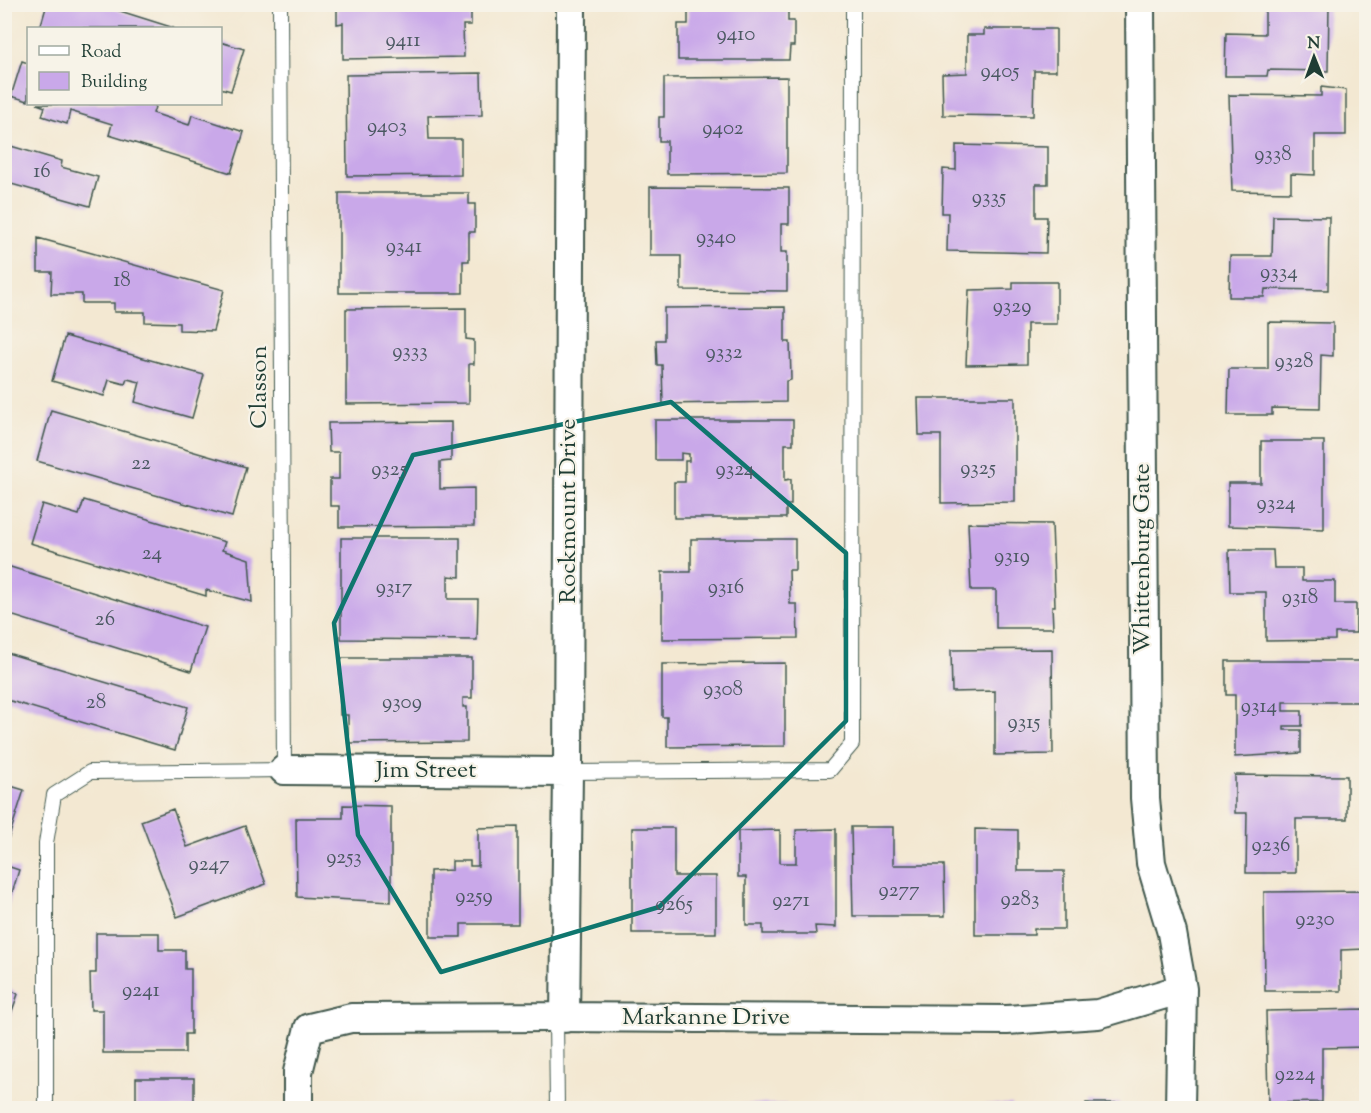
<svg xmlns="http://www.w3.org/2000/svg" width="1371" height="1113" font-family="'Sorts Mill Goudy',serif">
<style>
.building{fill:#c9a8e9}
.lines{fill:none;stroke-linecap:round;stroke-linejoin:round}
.service-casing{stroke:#3f574c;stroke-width:16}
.minor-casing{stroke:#3f574c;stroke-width:32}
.service{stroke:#fff;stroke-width:14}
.minor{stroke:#fff;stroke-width:28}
.marked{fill:none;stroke:#0f766e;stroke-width:4.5;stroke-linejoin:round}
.labels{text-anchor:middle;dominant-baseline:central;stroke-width:4.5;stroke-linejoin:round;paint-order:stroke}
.number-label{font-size:21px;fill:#4a5861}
.street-label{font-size:24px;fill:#1f3d34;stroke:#f7f3e8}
</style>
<rect width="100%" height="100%" fill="#f7f3e8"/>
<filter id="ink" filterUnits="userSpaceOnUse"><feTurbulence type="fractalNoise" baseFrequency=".0167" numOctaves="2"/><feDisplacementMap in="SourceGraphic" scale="12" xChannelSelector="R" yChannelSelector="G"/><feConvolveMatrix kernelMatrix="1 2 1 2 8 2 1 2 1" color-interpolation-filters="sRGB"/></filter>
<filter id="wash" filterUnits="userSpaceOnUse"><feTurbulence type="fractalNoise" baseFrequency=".008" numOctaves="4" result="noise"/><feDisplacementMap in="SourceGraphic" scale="24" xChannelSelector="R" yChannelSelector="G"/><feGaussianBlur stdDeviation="1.35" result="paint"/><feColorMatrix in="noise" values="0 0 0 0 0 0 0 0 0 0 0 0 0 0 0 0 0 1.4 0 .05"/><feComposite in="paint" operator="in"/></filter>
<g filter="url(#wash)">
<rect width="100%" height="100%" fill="#f3e8d2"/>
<g id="blocks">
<path class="building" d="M 47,4 L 98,4 L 174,28 L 40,28 Z
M 337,4 L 471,4 L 471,25 L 463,25 L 464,57 L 343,59 L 343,23 L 337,24 Z
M 688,4 L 788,4 L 788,21 L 794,21 L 794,46 L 790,46 L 789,60 L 678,60 L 678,24 L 688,24 Z
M 1265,4 L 1329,4 L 1328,71 L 1268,70 L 1267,76 L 1225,76 L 1226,33 L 1265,34 Z
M 984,29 L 1056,29 L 1056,71 L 1034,71 L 1033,116 L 943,115 L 942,74 L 967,73 L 967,35 L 984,35 Z
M 220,42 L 244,49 L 231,91 L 220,88 Z
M 22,61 L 28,63 L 28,101 L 11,96 Z
M 481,73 L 482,115 L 428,116 L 429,139 L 461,139 L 461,175 L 347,176 L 346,75 Z
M 787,77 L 787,173 L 667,174 L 667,141 L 659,141 L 659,117 L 664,117 L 664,78 Z
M 1321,87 L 1346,90 L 1346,135 L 1315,135 L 1315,175 L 1291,174 L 1291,192 L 1232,191 L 1229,95 L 1321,96 Z
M 37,104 L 156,104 L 153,113 L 189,125 L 192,115 L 244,132 L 231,173 L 109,135 L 112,124 L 70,111 L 67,124 L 42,116 L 45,107 Z
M 4,144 L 62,161 L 61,167 L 98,177 L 90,206 L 4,182 Z
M 956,145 L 1048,147 L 1048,184 L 1036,184 L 1036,217 L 1047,217 L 1046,253 L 947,251 L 948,213 L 942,213 L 943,169 L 956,170 Z
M 650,187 L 789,188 L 789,224 L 781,224 L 781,252 L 787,252 L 787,291 L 681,290 L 681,256 L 650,256 Z
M 339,193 L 469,193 L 469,204 L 475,204 L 475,232 L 469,232 L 469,261 L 463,261 L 463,293 L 339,293 Z
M 1273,216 L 1329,217 L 1328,290 L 1265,289 L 1264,297 L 1229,297 L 1230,256 L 1272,256 Z
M 38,238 L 224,290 L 213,331 L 179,330 L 179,323 L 145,322 L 145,312 L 114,312 L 114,303 L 82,303 L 82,294 L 51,294 L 52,272 L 38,272 Z
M 1013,282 L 1057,282 L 1057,324 L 1027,324 L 1027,364 L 966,365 L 969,290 L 1013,289 Z
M 785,307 L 785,342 L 790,342 L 791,380 L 786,381 L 786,402 L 663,404 L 662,365 L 657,365 L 656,340 L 664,340 L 664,308 Z
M 466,308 L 466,339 L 474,340 L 474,364 L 469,364 L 469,403 L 346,404 L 346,309 Z
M 1268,322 L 1333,323 L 1333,356 L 1321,355 L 1320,409 L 1272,408 L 1272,415 L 1228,415 L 1229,369 L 1268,369 Z
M 65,336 L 204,375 L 192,418 L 135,402 L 140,382 L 127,379 L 125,384 L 109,380 L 104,396 L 52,381 Z
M 918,398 L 1015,398 L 1015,502 L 941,503 L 941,435 L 919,435 Z
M 51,410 L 246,467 L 232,517 L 37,461 Z
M 655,420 L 793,420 L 793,444 L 785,444 L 785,480 L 791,479 L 791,505 L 786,505 L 786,518 L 674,518 L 674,482 L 685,482 L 685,461 L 689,461 L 689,454 L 681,453 L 681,460 L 655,460 Z
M 451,422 L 451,461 L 440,462 L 440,489 L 474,488 L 474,526 L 339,527 L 339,506 L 330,506 L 330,479 L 339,479 L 339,452 L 329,452 L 328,423 Z
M 1261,441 L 1324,441 L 1324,529 L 1228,526 L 1228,483 L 1261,483 Z
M 84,500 L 225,542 L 222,550 L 249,559 L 252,602 L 206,590 L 206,596 L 30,543 L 42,504 L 79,515 Z
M 968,523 L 1052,524 L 1055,606 L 1052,606 L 1053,628 L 996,628 L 996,590 L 971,590 Z
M 341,538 L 460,538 L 460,577 L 448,576 L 448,599 L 478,599 L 477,640 L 341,639 Z
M 691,539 L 795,539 L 795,570 L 789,570 L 790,604 L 797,604 L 798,638 L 662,639 L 662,572 L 691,572 Z
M 1229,550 L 1273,550 L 1274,568 L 1302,568 L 1302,581 L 1335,581 L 1335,604 L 1356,604 L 1356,633 L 1335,633 L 1335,640 L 1266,641 L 1266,592 L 1230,592 Z
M 4,565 L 205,627 L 191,671 L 4,613 Z
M 1052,649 L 1053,754 L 995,755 L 995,691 L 952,692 L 951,650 Z
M 4,652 L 188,707 L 175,750 L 4,699 Z
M 340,658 L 472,658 L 472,698 L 463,698 L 463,707 L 467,707 L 467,742 L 348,743 L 348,715 L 340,715 Z
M 1226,661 L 1366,661 L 1366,702 L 1283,702 L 1283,711 L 1302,711 L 1302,726 L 1284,726 L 1284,730 L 1301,730 L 1301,753 L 1235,757 L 1235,695 L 1226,695 Z
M 785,663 L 785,746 L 667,747 L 667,717 L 662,717 L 662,664 Z
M 1235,775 L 1347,776 L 1347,819 L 1296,819 L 1296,873 L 1246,873 L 1247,813 L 1235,813 Z
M 4,784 L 24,790 L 9,837 L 4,836 Z
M 343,805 L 391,806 L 391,902 L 297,897 L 296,818 L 343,818 Z
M 173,809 L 187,847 L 245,826 L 266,884 L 177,917 L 141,821 Z
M 518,827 L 518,924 L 461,924 L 461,937 L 430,937 L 430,871 L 452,870 L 452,861 L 470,861 L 470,866 L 478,866 L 478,828 Z
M 851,827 L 893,827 L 893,865 L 944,865 L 945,916 L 853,916 Z
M 632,828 L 674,828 L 674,876 L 716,876 L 716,933 L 632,933 Z
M 836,829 L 836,927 L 815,926 L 816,934 L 763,934 L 763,925 L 746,925 L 746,877 L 738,877 L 738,831 L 780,830 L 780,863 L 796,863 L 796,830 Z
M 975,829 L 1018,830 L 1018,871 L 1064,871 L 1064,929 L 1034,929 L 1034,935 L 975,935 Z
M 4,865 L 19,870 L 5,916 L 4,915 Z
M 1366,891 L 1366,949 L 1341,950 L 1341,991 L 1265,991 L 1264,892 Z
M 96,933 L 159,933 L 159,950 L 185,950 L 185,969 L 191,969 L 191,1034 L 185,1034 L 185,1053 L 103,1053 L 103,1010 L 91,1010 L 90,973 L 96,973 Z
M 4,986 L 18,994 L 5,1031 L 4,1031 Z
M 1366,1009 L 1366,1047 L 1322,1048 L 1322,1102 L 1268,1103 L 1266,1011 Z
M 136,1078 L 194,1078 L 194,1108 L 136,1108 Z
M 1086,1103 L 1120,1103 L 1120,1108 L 1086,1108 Z
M 676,1104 L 676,1108 L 576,1108 L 576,1105 Z
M 690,1104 L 787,1104 L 787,1108 L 690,1108 Z
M 1012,1104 L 1012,1108 L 945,1108 L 945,1105 Z"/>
</g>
</g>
<g filter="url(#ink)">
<use href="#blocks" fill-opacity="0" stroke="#3f574c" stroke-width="1.5"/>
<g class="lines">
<defs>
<path id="service" d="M 568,772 L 830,770 L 852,744 L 853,4
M 556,1017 L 557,1108
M 46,1108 L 46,843 L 54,795 L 90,772 L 284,770 L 280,4"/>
<path id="minor" d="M 1140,4 L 1145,798 L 1151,863 L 1172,933 L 1182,989 L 1180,1108
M 284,770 L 568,772
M 565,1018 L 568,772 L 571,4
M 298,1108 L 298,1072 L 309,1028 L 351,1018 L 556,1017 L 1007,1020 L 1098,1014 L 1182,989"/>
</defs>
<use href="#service" class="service-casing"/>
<use href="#minor" class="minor-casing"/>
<use href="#service" class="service"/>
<use href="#minor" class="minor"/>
</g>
</g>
<path class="marked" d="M 671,402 L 846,553 L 846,721 L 659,907 L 441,972 L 358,835 L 334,623 L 413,455 Z"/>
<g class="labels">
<g class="number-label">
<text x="736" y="35">9410</text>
<text x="403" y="41">9411</text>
<text x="1000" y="72">9405</text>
<text x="387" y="127">9403</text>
<text x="723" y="129">9402</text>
<text x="1273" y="155">9338</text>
<text x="42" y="172">16</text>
<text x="989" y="198">9335</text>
<text x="716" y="238">9340</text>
<text x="404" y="247">9341</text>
<text x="1279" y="273">9334</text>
<text x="122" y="281">18</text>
<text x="1012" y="307">9329</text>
<text x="410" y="352">9333</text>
<text x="724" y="353">9332</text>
<text x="1294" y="362">9328</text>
<text x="141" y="464">22</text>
<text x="978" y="469">9325</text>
<text x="389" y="470">9325</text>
<text x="735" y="470">9324</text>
<text x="1276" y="504">9324</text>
<text x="152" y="554">24</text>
<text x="1012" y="557">9319</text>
<text x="394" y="588">9317</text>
<text x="726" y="588">9316</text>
<text x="1300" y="598">9318</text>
<text x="105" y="620">26</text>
<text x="723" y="690">9308</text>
<text x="96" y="703">28</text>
<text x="402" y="703">9309</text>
<text x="1259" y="707">9314</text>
<text x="1024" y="723">9315</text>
<text x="1271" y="846">9236</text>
<text x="344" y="858">9253</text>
<text x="209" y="865">9247</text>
<text x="899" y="891">9277</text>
<text x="474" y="897">9259</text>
<text x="1020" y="900">9283</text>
<text x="791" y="901">9271</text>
<text x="674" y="905">9265</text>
<text x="1315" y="920">9230</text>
<text x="141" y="991">9241</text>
<text x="1295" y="1075">9224</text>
</g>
<g class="street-label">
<text transform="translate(260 387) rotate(-90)">Classon</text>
<text transform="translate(569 511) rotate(-90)">Rockmount Drive</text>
<text transform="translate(1143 559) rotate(-90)">Whittenburg Gate</text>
<text x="426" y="771">Jim Street</text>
<text x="706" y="1018">Markanne Drive</text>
</g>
</g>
<rect width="1371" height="1113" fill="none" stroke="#f7f3e8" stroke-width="24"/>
<rect x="27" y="27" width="195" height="78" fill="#f7f3e8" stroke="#a1aaa0" stroke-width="1.5"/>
<rect x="39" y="46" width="30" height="9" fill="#ffffff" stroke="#a1aaa0" stroke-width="1.5"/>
<text x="81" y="57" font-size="18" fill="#1f3d34">Road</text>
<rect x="39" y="72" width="30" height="18" fill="#c9a8e9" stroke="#a1aaa0" stroke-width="1.5"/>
<text x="81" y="87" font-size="18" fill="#1f3d34">Building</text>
<g transform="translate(1314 57) rotate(359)" stroke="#f7f3e8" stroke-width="4.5" paint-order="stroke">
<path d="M0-4.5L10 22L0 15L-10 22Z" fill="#1f3d34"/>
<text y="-9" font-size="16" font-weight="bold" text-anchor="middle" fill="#1f3d34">N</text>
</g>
</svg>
